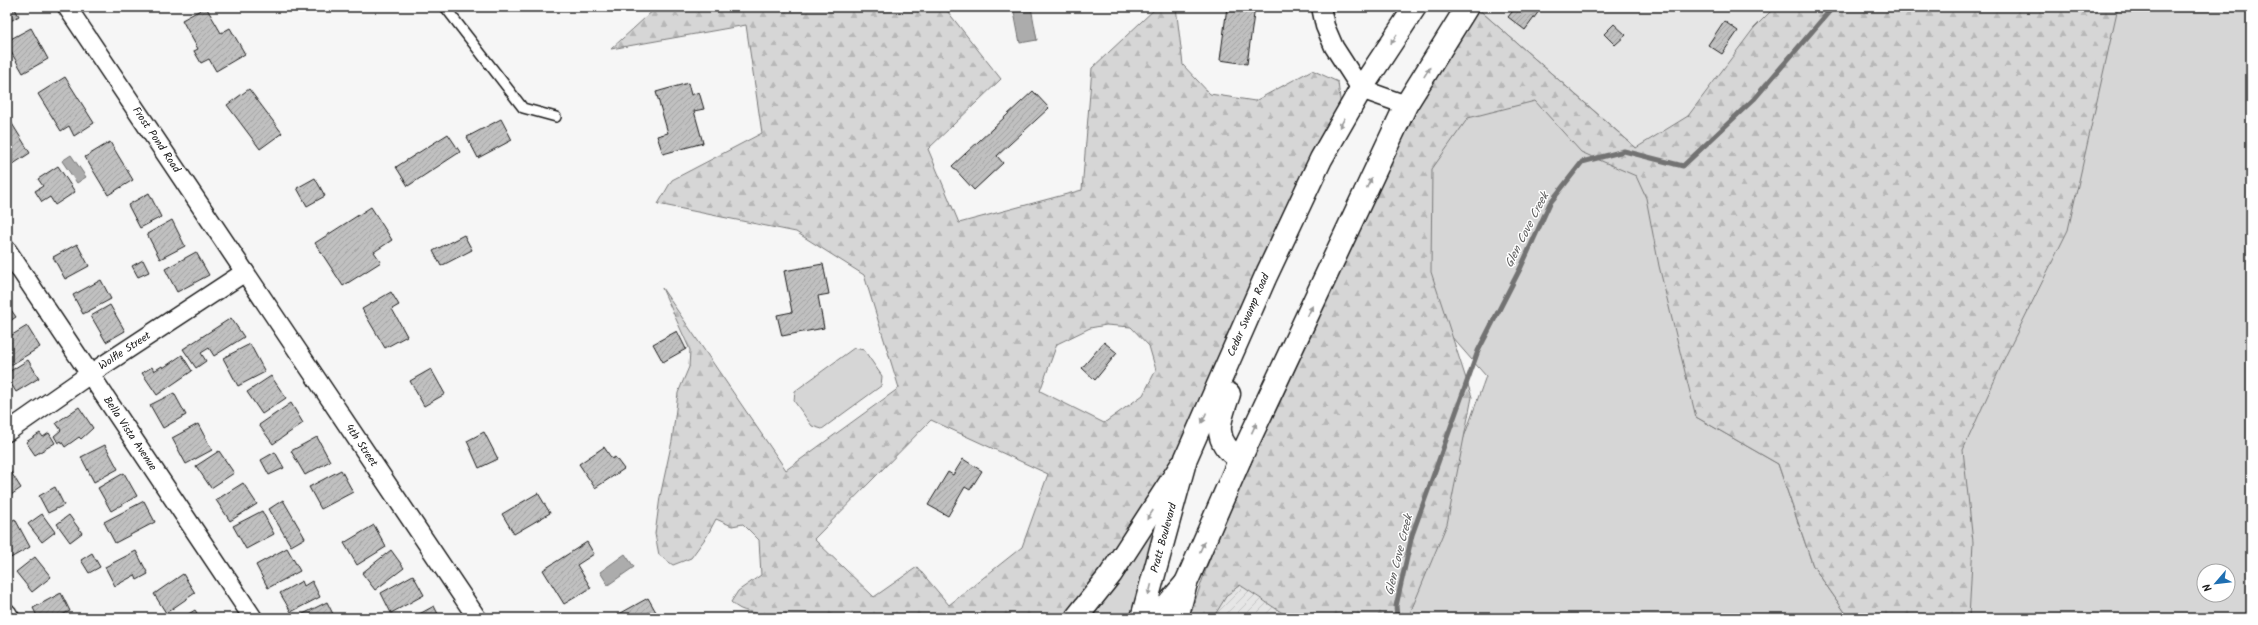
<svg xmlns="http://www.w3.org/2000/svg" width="2258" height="625" font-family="Kalam,sans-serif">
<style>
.built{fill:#e6e6e6}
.industrial{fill:url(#industrial-furrows)}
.grass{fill:#d6d6d6;stroke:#797979;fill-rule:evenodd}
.forest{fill:url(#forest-firs);stroke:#797979;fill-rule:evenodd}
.water{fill:#acacac;stroke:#727272}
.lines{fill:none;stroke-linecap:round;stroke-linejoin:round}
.stream{stroke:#727272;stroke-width:5}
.building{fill:url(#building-hatch);stroke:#1c1c1c}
.service-casing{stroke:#1c1c1c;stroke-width:12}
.minor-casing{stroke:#1c1c1c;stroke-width:21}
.secondary-casing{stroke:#1c1c1c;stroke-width:25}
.primary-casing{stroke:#1c1c1c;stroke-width:25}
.service{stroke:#fff;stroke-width:9}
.minor{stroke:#fff;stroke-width:18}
.secondary{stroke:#fff;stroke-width:22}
.primary{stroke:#fff;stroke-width:22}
.oneway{fill:#999}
.labels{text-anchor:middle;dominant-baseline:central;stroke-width:3;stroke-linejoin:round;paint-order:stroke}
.street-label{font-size:11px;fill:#1c1c1c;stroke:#fff}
.water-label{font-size:12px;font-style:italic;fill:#5d5d5d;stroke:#fff}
</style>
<defs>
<pattern id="industrial-furrows" width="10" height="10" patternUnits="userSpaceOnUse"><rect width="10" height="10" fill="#e6e6e6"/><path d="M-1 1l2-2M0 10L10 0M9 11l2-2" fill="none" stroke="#c5c5c5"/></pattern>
<pattern id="forest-firs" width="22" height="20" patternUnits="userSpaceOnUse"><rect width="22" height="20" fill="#d6d6d6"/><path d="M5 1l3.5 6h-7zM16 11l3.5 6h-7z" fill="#b7b7b7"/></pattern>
<pattern id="building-hatch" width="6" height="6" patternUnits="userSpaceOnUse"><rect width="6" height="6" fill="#c0c0c0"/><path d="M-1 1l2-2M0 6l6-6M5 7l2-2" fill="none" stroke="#a4a4a4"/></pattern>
</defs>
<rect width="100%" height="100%" fill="#f6f6f6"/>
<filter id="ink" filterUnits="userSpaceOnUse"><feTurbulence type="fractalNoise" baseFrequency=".025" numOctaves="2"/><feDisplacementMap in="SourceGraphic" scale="8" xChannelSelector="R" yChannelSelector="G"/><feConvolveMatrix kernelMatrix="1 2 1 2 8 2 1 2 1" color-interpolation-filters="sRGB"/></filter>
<g filter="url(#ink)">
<path class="built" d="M 1476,7 L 1775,7 L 1754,28 L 1688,116 L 1636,148 Z"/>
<path class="industrial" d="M 1239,569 L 1291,618 L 1169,618 Z"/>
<path class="grass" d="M 2081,7 L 2251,7 L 2251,618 L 1956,618 L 1934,437 ZM 2204,571 L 2228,571 L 2228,595 L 2204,595 Z
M 1485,15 L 1658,167 L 1696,417 L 1778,464 L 1813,566 L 1849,618 L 1399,618 L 1486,376 L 1359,231 Z
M 854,348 L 864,350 L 882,376 L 881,386 L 822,429 L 812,426 L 794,401 L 795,391 Z
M 1186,456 L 1146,618 L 1072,618 Z"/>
<path class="forest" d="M 657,7 L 944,7 L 1001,79 L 928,149 L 959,223 L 1082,190 L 1092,68 L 1157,7 L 1176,7 L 1183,65 L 1210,94 L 1255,101 L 1312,70 L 1338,82 L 1341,108 L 1186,456 L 1072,618 L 766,618 C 753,609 744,615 731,602 L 738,591 L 761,575 L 759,540 L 743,524 L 732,526 L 716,519 L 707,536 L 691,558 L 673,565 L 659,555 L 655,534 L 660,497 L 672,441 L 678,393 L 689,367 L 690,350 L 662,288 L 786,470 L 899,388 L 864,275 L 796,232 L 658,204 L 672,180 L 762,133 L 746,25 L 611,49 ZM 1106,325 L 1131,327 L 1149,346 L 1156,370 L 1143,395 L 1104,423 L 1040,391 L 1057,344 L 1090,328 ZM 931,420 L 1048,474 L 1022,547 L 949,605 L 917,567 L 874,597 L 814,539 Z
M 1476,7 L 1636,148 L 1688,116 L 1754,28 L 1775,7 L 2118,7 L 2068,230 L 2006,355 L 1963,450 L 1973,542 L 1969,618 L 1849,618 L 1813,566 L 1778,464 L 1696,417 L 1659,266 L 1646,198 L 1636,176 L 1581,152 L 1535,101 L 1468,118 L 1432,169 L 1431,272 L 1472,397 L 1447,524 L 1408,618 L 1290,618 L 1240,585 L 1227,595 L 1213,618 L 1189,618 L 1230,501 L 1423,78 Z"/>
<path class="water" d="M 1013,7 L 1031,7 L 1037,40 L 1020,43 Z
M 71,155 L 86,177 L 77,183 L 62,161 Z
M 625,554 L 634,567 L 608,585 L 600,572 Z"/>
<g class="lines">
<path class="stream" d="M 1397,618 L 1396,606 L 1412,535 L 1478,351 L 1521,267 L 1550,203 L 1582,162 L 1624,151 L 1683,166 L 1754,99 L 1833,7"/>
</g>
<path class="building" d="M 7,7 L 14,7 L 19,16 L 7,23 Z
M 206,7 L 221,33 L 230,28 L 245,54 L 216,71 L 209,59 L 201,63 L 194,51 L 198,49 L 182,20 Z
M 1227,7 L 1255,7 L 1247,64 L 1220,60 Z
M 1516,7 L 1542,7 L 1525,30 L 1508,17 Z
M 1724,21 L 1738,31 L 1722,54 L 1708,45 Z
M 1614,24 L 1626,35 L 1615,45 L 1604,34 Z
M 31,28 L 48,59 L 23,73 L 7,45 L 7,41 Z
M 65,77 L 94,123 L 74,136 L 69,126 L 61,131 L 38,94 Z
M 688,83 L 691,95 L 699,92 L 704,109 L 694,111 L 703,143 L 663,154 L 657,136 L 668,133 L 656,92 Z
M 249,89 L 282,133 L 260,149 L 227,105 Z
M 1033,91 L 1049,108 L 997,156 L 1003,163 L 974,190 L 952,166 Z
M 501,119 L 512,140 L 478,158 L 467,137 Z
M 11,122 L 30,153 L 7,168 L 7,125 Z
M 448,134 L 460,152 L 408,186 L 396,167 Z
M 110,142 L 133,180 L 108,195 L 85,157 Z
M 58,166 L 75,192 L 55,205 L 50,197 L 42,202 L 35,191 L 43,186 L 38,179 Z
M 315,178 L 325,196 L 307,206 L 297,188 Z
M 149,193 L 161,217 L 140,228 L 128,205 Z
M 371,207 L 392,240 L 374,252 L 381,262 L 343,286 L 315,243 Z
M 172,220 L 185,246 L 160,259 L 147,234 Z
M 464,235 L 472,250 L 441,266 L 433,251 Z
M 77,244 L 89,266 L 65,279 L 53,257 Z
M 196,252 L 209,275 L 177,292 L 165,269 Z
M 143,260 L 149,272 L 138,277 L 132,266 Z
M 823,264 L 829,294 L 818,296 L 824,328 L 782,336 L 777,315 L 792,312 L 784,271 Z
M 101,280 L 111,299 L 83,314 L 73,295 Z
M 391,292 L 399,305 L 392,309 L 407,336 L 385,348 L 362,309 Z
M 7,304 L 16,317 L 7,323 Z
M 110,305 L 125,331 L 106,342 L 91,316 Z
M 231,318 L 244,337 L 214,356 L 209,348 L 201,353 L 206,361 L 196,368 L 183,349 Z
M 27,326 L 40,347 L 11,365 L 7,358 L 7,338 Z
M 677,331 L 686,349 L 663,362 L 653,344 Z
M 1104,342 L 1117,353 L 1095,380 L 1082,368 Z
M 250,344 L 265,372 L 238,386 L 223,358 Z
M 182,355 L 192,371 L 157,395 L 142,373 L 152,367 L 154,371 L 162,366 L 163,368 Z
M 28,360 L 39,378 L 16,392 L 7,377 L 7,373 Z
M 431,369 L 445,394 L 424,406 L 410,381 Z
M 271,376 L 286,398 L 262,414 L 247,392 Z
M 174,393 L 186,415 L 163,428 L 150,405 Z
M 291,403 L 303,423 L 273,444 L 259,425 Z
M 79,407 L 93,428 L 81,439 L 79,437 L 65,447 L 61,441 L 58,443 L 54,436 L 61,430 L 56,423 Z
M 198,424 L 212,450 L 186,464 L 172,438 Z
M 484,432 L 498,459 L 479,468 L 467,441 Z
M 40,433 L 43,437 L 49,433 L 55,443 L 35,455 L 26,442 Z
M 317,437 L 330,461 L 305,475 L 291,451 Z
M 105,445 L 118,469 L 94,482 L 81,457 Z
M 604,447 L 612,459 L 615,457 L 624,469 L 595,488 L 579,464 Z
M 219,451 L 234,473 L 211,488 L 196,466 Z
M 275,452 L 284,468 L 269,475 L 261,460 Z
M 963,459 L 982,471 L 970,490 L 965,487 L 948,516 L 928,505 L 948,472 L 953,475 Z
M 7,466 L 21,488 L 8,497 L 7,496 Z
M 341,470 L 353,492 L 321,509 L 309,487 Z
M 124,473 L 137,496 L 111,511 L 98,488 Z
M 243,483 L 257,504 L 230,521 L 216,500 Z
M 55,487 L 64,505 L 48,513 L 39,496 Z
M 538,493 L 550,513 L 514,534 L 502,514 Z
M 283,500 L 305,538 L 291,546 L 269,509 Z
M 144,501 L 155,522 L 115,543 L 104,522 Z
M 262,511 L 274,534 L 246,549 L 233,526 Z
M 42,514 L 55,532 L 42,542 L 28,524 Z
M 69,515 L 82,533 L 70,542 L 57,524 Z
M 15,519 L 30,547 L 7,560 L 7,523 Z
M 374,525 L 386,547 L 357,565 L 344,543 Z
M 587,542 L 594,554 L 577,565 L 591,588 L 564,604 L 543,570 Z
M 287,548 L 300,571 L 268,588 L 256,565 Z
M 391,550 L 404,568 L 375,590 L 362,573 Z
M 136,551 L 148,574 L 137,580 L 135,575 L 115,586 L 105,567 Z
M 92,553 L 100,567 L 89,573 L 81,560 Z
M 35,557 L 51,577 L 32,592 L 16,572 Z
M 183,574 L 195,593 L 166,613 L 154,594 Z
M 413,575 L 424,595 L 391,613 L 381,593 Z
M 302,581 L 304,586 L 312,581 L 320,597 L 291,612 L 280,593 Z
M 61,593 L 70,611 L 56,618 L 38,618 L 33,608 Z
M 648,598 L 656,612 L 645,618 L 612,618 Z
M 327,602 L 335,618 L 297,618 L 297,617 Z
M 434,606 L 440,618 L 412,618 Z
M 195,610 L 200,618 L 182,618 Z"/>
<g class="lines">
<defs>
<path id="service" d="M 445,7 L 523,108 L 556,117"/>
<g id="minor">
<path id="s1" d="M 67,7 L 477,618"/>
<path d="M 1321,7 L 1325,26 L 1334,47 L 1361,89 L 1406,105"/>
<path id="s2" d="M 7,250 L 253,618"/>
<path id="s3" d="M 7,432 L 90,374 L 245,272"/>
<path d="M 7,613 L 10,618"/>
</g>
<path id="secondary" d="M 1076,618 L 1111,574 L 1181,466
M 1156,618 L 1186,583"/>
<g id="primary">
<path d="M 1229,394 C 1219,421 1211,441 1240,459"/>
<path id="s4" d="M 1142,618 L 1186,458 L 1265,278 L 1321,159 L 1361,89 L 1415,7"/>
<path d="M 1177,618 L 1186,583 L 1240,459 L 1406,105 L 1467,7"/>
</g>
</defs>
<use href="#service" class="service-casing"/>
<use href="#minor" class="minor-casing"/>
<use href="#secondary" class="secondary-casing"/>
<use href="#primary" class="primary-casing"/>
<use href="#service" class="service"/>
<use href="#minor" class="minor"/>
<use href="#secondary" class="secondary"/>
<use href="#primary" class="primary"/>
</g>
<defs><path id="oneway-solid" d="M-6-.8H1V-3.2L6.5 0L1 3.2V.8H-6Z"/></defs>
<g class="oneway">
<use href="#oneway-solid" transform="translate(1394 39) rotate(124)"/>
<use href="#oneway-solid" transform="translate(1427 72) rotate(-58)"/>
<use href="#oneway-solid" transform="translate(1342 123) rotate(119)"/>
<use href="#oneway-solid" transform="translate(1369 183) rotate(-65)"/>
<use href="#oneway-solid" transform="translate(1310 311) rotate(-65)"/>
<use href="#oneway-solid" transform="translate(1204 418) rotate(114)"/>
<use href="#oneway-solid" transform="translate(1254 428) rotate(-65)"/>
<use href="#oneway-solid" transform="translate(1150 515) rotate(123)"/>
<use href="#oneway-solid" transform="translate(1202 547) rotate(-66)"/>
<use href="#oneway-solid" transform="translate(1150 590) rotate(104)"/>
</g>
</g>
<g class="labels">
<g class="street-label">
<text stroke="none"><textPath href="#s1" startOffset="160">Frost Pond Road</textPath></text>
<text stroke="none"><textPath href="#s4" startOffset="322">Cedar Swamp Road</textPath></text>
<text stroke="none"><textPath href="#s3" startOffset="143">Wolfle Street</textPath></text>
<text stroke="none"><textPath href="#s2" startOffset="221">Bella Vista Avenue</textPath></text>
<text stroke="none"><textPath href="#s1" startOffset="528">4th Street</textPath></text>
<text stroke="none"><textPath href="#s4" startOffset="83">Pratt Boulevard</textPath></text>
</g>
<g class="water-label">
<text transform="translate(1527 230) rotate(-63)">Glen Cove Creek</text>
<text transform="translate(1399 555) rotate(-76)">Glen Cove Creek</text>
</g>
</g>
<rect width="2258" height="625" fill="none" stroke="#fff" stroke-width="24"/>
<rect x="12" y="12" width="2234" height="601" fill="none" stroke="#1c1c1c" stroke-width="1.5" filter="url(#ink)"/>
<g transform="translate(2216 583) rotate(242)"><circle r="19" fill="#ffffff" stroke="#a4a4a4"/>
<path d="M0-3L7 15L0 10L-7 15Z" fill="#1f6fb2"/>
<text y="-6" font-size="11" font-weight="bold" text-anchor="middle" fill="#1c1c1c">N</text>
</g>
</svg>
